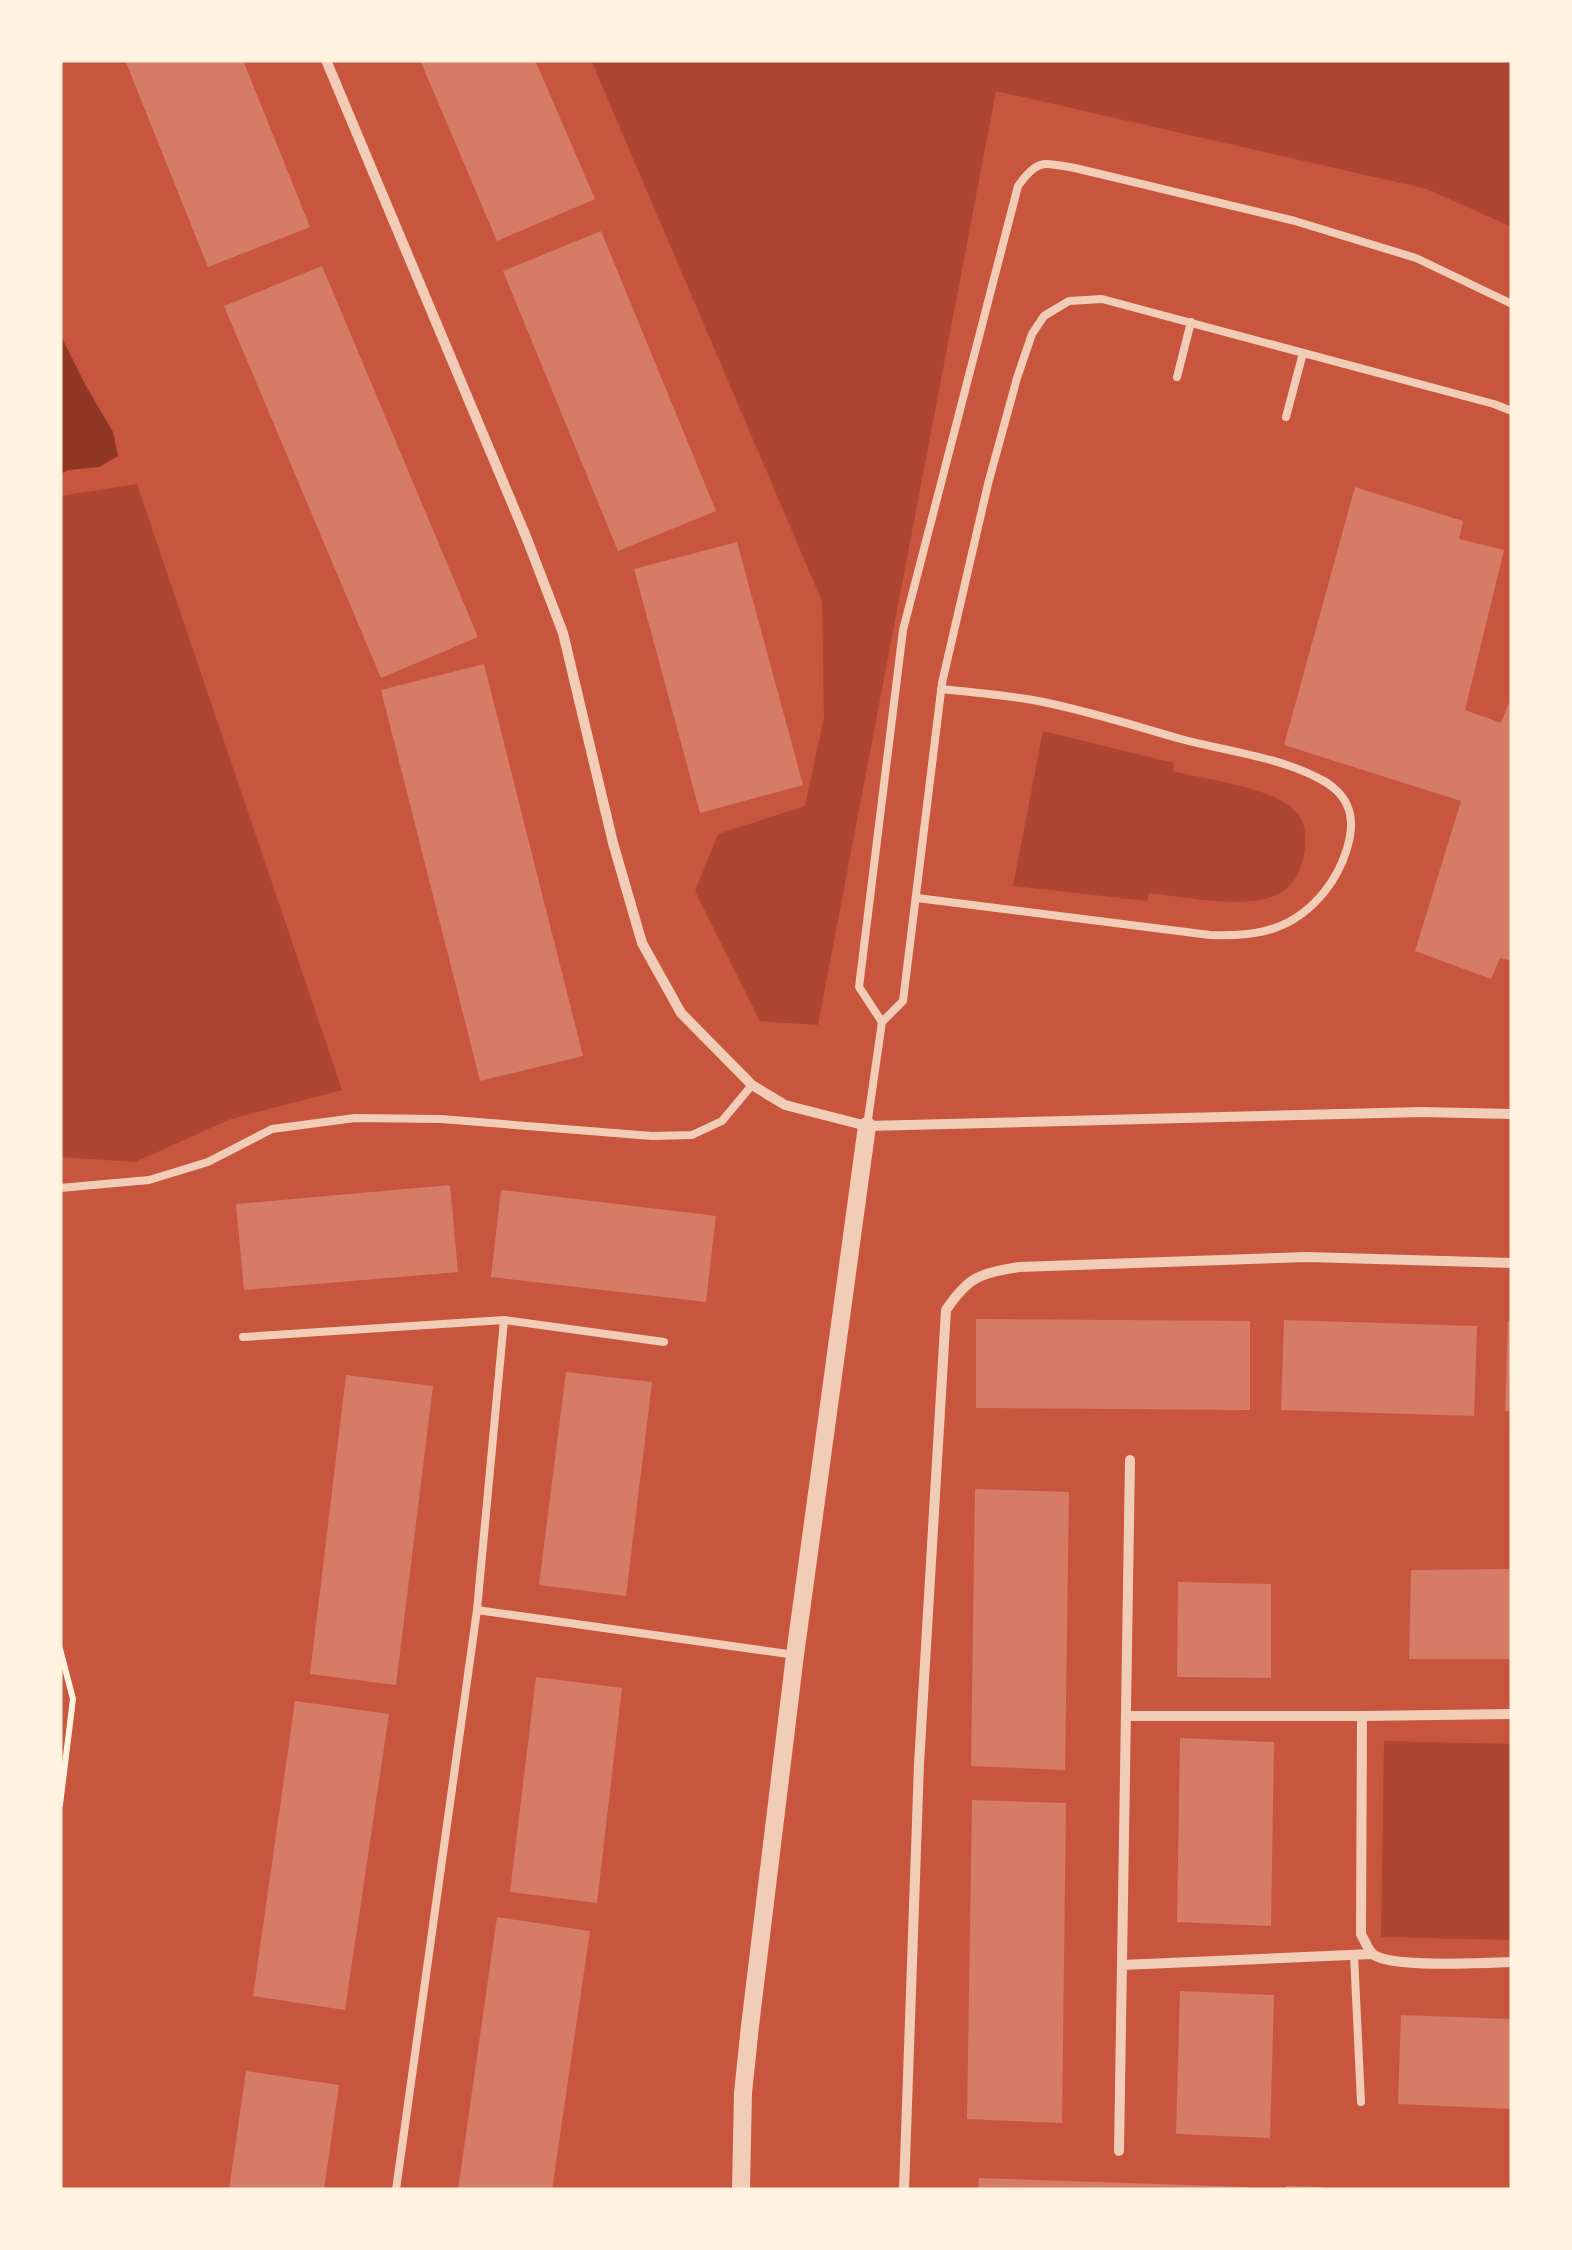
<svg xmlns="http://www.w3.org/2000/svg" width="1572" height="2250" font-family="Mulish,sans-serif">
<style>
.green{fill:#ae4732}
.water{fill:#8f3625}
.building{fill:#d67c66}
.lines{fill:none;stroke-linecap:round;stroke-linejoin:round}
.path{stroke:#fff3e0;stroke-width:6}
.service{stroke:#f1ccb7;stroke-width:8}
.minor{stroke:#f1ccb7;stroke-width:10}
.tertiary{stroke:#f1ccb7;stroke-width:18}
</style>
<rect width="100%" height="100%" fill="#c8553d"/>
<path class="green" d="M 591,60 L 1512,60 L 1512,227 L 1427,189 L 996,91 L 818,1025 L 760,1021 L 695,891 L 718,834 L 805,806 L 824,717 L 822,601 Z
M 137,484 L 342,1090 L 231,1119 L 135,1162 L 60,1157 L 60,496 Z
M 1043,731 L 1174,763 L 1173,771 C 1205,779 1266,787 1291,807 C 1304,818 1307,832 1305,848 C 1303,865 1296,885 1279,894 C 1247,910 1185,897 1149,893 L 1147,901 L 1013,886 Z
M 1384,1741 L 1512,1744 L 1512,1940 L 1381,1937 Z"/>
<path class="water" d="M 60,334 L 86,386 L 113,432 L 118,456 L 99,467 L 69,470 L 60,474 Z"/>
<path class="building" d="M 125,60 L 243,60 L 310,227 L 208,267 Z
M 420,60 L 535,60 L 595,199 L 497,241 Z
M 601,231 L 716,511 L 618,551 L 503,271 Z
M 322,266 L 478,637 L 381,678 L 224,306 Z
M 1355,487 L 1463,521 L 1459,539 L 1504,550 L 1465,710 L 1501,723 L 1512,696 L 1512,961 L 1500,958 L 1491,979 L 1415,951 L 1461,801 L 1284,745 Z
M 737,542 L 803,785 L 700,813 L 634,569 Z
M 484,664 L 583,1056 L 480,1081 L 381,690 Z
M 450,1185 L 458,1272 L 244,1290 L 236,1204 Z
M 501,1190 L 716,1216 L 706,1302 L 491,1277 Z
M 976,1319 L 1250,1321 L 1250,1410 L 976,1408 Z
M 1284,1320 L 1477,1326 L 1474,1416 L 1281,1410 Z
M 1508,1321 L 1512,1321 L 1512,1411 L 1505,1411 Z
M 566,1372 L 652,1382 L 626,1596 L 539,1585 Z
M 346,1375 L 433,1386 L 396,1685 L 310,1674 Z
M 975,1489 L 1069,1492 L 1065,1770 L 971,1766 Z
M 1512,1569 L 1512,1659 L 1409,1659 L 1411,1570 Z
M 1178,1582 L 1271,1584 L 1271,1678 L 1177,1677 Z
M 536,1677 L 622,1688 L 597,1903 L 510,1892 Z
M 295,1701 L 389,1714 L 345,2010 L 253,1996 Z
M 1180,1738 L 1274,1742 L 1271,1926 L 1177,1922 Z
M 972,1800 L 1066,1803 L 1062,2123 L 967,2119 Z
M 497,1917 L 590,1931 L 552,2190 L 458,2190 Z
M 1180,1991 L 1274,1995 L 1270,2138 L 1176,2134 Z
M 1401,2015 L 1512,2019 L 1512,2109 L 1398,2104 Z
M 246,2071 L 339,2085 L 324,2190 L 229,2190 Z
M 979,2178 L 1247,2187 L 1247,2190 L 978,2190 Z
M 1286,2186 L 1322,2187 L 1322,2190 L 1286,2190 Z"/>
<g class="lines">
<path class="path" d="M 60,1649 L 73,1699 L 60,1805"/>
<path class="service" d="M 1177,377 L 1191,322
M 1286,417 L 1303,353
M 917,898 L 1210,935 C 1258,937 1294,930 1325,891 C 1341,871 1359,831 1347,805 C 1343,795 1331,784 1320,779 C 1279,757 1226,751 1181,739 C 1132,725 1082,709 1033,700 C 1003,695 972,692 941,689
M 882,1022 L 859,987 L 903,630 L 1018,186 C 1038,158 1043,163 1075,168 L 1295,221 L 1416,258 L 1512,304
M 867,1126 L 882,1022 L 903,1001 L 942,683 L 988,484 L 1017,378 L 1032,334 L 1044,316 L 1069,301 L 1102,299 L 1494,404 L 1512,411
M 60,1188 L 149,1180 L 208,1162 L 272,1129 L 355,1118 L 441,1119 L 652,1136 L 692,1135 L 722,1121 L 752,1085
M 504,1320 L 664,1342
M 243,1337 L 504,1320 L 477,1610
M 1354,1955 L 1361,2102
M 396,2190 L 477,1610 L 795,1655"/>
<path class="minor" d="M 326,60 L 527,539 L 563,633 L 613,843 L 642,943 L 681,1013 L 752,1085 L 785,1105 L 867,1126 L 1422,1112 L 1512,1114
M 1512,1714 L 1362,1716 L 1361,1934 C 1365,1941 1368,1951 1374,1955 C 1393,1968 1486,1963 1512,1962
M 1126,1716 L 1362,1716
M 1122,1965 L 1372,1954
M 1119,2151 L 1130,1460
M 904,2190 L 919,1764 L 946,1310 C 969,1276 979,1274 1019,1267 L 1307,1257 L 1512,1263"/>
<path class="tertiary" d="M 741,2190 L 743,2093 L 750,2026 L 795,1655 L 867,1126"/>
</g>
<rect width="1572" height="2250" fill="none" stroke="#fff3e0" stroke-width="125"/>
</svg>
